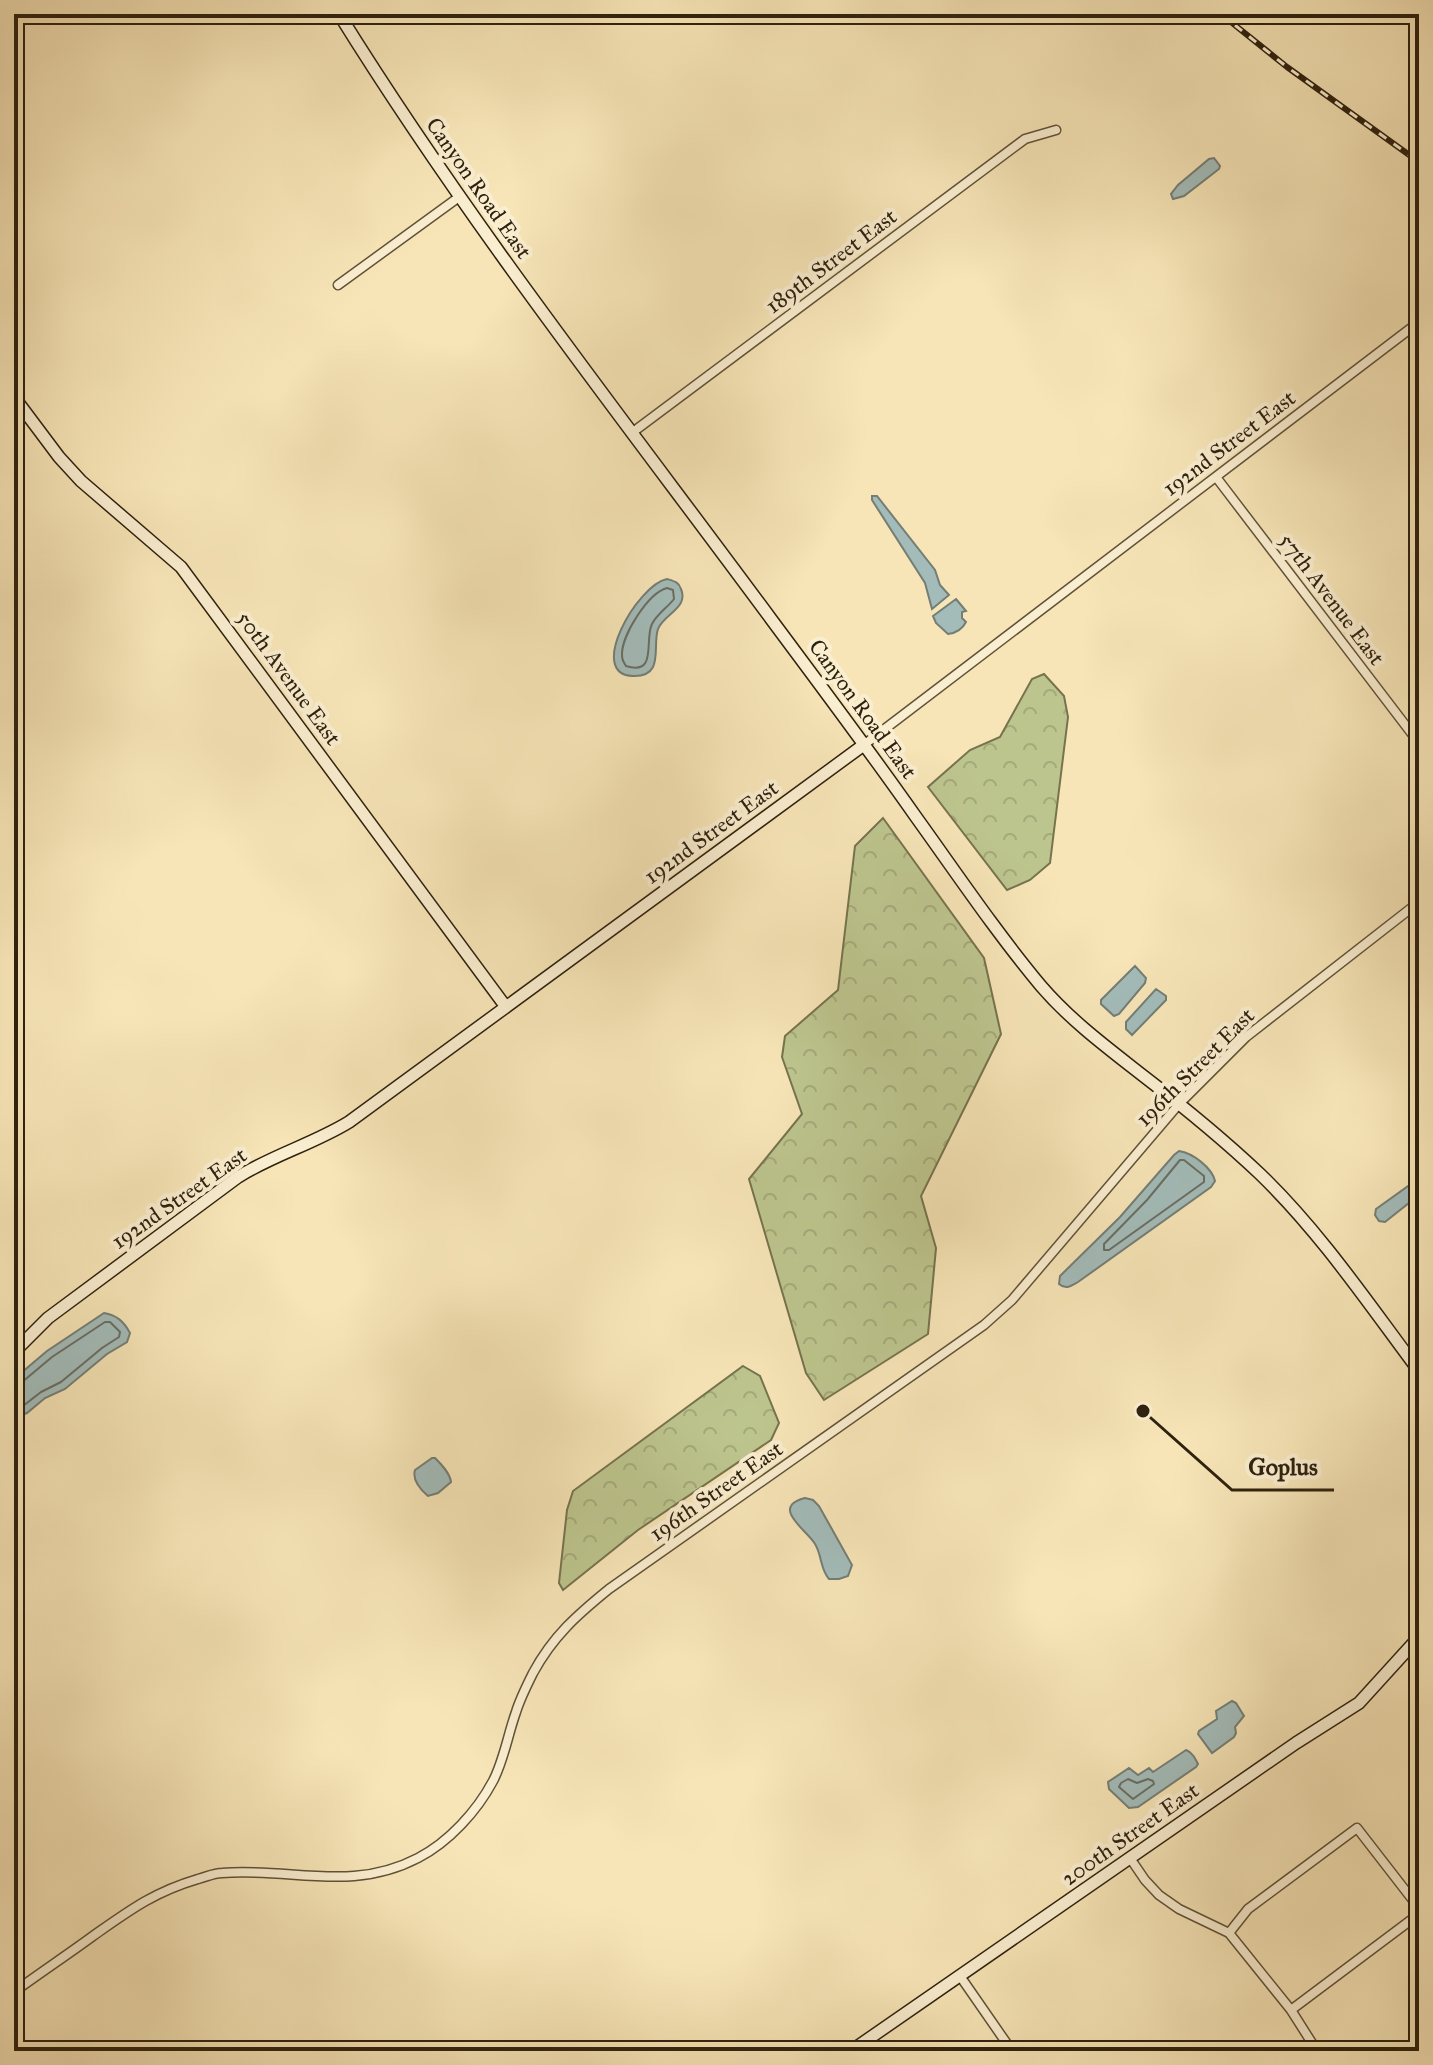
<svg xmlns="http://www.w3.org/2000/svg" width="1433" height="2065" font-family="'IM FELL Great Primer',serif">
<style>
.forest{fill:url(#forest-crowns);stroke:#76734e;stroke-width:2}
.water{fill:#a3bcba;stroke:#747e75;stroke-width:2}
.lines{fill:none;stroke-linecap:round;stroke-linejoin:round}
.shore{stroke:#686e64;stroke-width:2}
.street-casing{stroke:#605238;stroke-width:11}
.secondary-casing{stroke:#2e210e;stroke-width:14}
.street{stroke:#faeed0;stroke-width:8}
.secondary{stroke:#faeed0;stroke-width:11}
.rail-casing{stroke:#2e210e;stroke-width:6}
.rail{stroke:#faeed0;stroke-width:3;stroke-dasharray:9;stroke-linecap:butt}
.labels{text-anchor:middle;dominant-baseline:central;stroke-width:8;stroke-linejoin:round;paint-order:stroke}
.street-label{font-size:22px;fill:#2e210e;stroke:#faeed0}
.leader{fill:none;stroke:#2e210e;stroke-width:3}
.callout-dot{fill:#2e210e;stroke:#faeed0;stroke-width:3}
.callout-label{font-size:24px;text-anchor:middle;font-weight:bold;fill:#2e210e;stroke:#faeed0;stroke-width:8;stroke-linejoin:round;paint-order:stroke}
</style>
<defs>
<pattern id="forest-crowns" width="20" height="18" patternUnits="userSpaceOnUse" patternTransform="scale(2)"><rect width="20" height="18" fill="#bdc58e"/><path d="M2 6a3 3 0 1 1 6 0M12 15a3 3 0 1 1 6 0" fill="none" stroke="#a3a979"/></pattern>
</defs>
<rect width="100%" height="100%" fill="#f7e5b7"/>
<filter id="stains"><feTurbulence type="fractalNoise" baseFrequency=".0025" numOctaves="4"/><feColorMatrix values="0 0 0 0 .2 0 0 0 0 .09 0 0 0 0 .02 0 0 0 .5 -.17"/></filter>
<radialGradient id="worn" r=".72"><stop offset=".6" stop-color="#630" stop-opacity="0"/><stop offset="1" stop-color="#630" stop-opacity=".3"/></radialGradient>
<path class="forest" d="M 1044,674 L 1064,696 L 1068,717 L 1050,863 L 1030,880 L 1007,890 L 928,787 L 970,750 L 1000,737 L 1032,679 Z
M 883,818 L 984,958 L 1001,1034 L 921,1196 L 936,1248 L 928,1334 L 824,1400 L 806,1373 L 749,1179 L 802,1114 L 782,1057 L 785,1036 L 838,990 L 855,846 Z
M 743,1366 L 760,1376 L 779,1423 L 771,1440 L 638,1530 L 563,1590 L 559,1583 L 567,1510 L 573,1491 Z"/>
<path class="water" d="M 1214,158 L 1220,166 L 1219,169 L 1184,196 L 1173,199 L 1171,194 L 1178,185 L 1209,159 Z
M 872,496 L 877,496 L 935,570 L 940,585 L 949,595 L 932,609 L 925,583 L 872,500 Z
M 667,579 C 674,581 679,582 681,589 C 689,608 664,614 658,629 C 652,646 665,677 633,676 C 586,675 637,585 667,579 Z
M 956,599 L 966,611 L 962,612 L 962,618 L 966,622 C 962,630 956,633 948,634 L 936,623 L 933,616 Z
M 1135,966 L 1146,978 L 1145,983 L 1119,1014 L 1114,1016 L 1101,1004 L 1101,1000 Z
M 1156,989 L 1166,996 L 1166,1000 L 1132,1035 L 1126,1029 L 1126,1022 Z
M 1179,1151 C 1193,1153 1212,1168 1215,1181 L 1211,1187 L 1078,1282 C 1071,1286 1066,1290 1059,1284 L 1060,1276 L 1120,1217 L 1174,1155 Z
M 1411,1184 L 1419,1195 L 1385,1222 L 1379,1221 L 1375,1215 L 1376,1209 Z
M 104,1313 C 117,1315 124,1322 130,1333 L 127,1342 L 107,1354 L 65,1389 L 45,1398 L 27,1413 L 19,1416 L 14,1426 L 14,1379 L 47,1351 Z
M 432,1458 L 435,1458 C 441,1464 450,1473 451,1482 L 438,1493 L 428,1496 C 421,1490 412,1480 415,1470 Z
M 805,1498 L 813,1500 L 819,1506 L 852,1565 L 848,1576 L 839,1579 L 829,1579 C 820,1569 822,1555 815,1544 C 808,1531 769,1507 805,1498 Z
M 1232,1701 L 1236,1703 L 1244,1716 L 1235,1727 L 1236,1733 L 1234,1737 L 1212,1753 L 1198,1734 L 1199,1731 L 1217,1719 L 1216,1711 Z
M 1186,1750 C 1192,1752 1195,1758 1198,1764 L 1196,1767 L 1138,1807 L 1129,1808 L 1109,1789 L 1108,1782 L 1129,1768 L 1138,1775 L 1149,1768 L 1153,1772 Z"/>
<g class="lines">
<path class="shore" d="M 667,588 L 673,590 L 674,599 C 667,608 657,614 652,624 C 644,640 658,676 626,666 C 623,661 622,660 622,654 C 622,635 648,593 667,588 Z
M 1180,1160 L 1184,1160 L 1204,1176 L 1204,1182 L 1109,1250 L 1104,1250 L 1104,1244 L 1147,1200 Z
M 14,1384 L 21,1383 L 52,1357 L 105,1322 L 110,1322 L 120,1332 L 119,1337 L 102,1348 L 61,1382 L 41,1392 L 23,1406 L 14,1410
M 1128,1779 L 1137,1783 L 1148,1779 L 1153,1781 L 1154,1784 L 1133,1799 L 1119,1787 L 1121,1783 Z"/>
<defs>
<path id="street" d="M 338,285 L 459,197
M 633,432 L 1025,139 L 1056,130
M 1216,477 L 1419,743
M 865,744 L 1419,322
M 1130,1858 L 1145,1880 L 1159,1895 L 1179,1909 L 1229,1933 L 1291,2010 L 1317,2051
M 1229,1933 L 1248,1909 L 1357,1828 L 1419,1908
M 960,1976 L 1012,2051
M 14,1992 C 40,1973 67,1955 93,1936 C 130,1910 154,1892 198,1879 C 206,1877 214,1873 222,1873 C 291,1867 351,1893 418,1858 C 449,1842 477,1811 493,1781 C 504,1760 508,1734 516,1712 C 520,1699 527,1685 533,1673 C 553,1636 577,1615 609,1589 L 984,1325 L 1012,1300 L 1179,1104 L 1246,1037 L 1419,902
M 1291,2010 L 1419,1914"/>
<path id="secondary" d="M 339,14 C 470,225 624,420 771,619 C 820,685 869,750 916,817 C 957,874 996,932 1041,986 C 1071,1021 1109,1049 1146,1078 C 1185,1108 1224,1140 1260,1174 C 1321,1233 1368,1303 1419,1371
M 14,397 L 59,457 L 81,481 L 181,567 L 506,1007
M 14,1352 L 48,1318 L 238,1177 C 273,1155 313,1144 349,1122 L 865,744
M 851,2051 L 1296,1743 L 1359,1703 L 1419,1637"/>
</defs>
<use href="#street" class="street-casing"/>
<use href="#secondary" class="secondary-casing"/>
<use href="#street" class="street"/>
<use href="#secondary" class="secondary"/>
<defs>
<path id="rail" d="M 1221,14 L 1287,67 L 1419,162"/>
</defs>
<use href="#rail" class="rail-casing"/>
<use href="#rail" class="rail"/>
</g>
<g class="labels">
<g class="street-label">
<text transform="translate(479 188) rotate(55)">Canyon Road East</text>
<text transform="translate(831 261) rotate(-37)">189th Street East</text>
<text transform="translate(1229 443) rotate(-37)">192nd Street East</text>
<text transform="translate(1332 599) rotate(53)">57th Avenue East</text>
<text transform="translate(289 678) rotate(54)">50th Avenue East</text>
<text transform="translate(863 709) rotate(54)">Canyon Road East</text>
<text transform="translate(711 832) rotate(-36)">192nd Street East</text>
<text transform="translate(1195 1067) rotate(-45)">196th Street East</text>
<text transform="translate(179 1198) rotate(-35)">192nd Street East</text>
<text transform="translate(716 1491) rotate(-35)">196th Street East</text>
<text transform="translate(1130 1834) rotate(-35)">200th Street East</text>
</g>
</g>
<path class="leader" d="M1143 1411L1232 1490H1334"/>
<circle class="callout-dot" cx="1143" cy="1411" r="8"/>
<g class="callout-label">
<text x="1283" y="1475">Goplus</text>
</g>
<rect width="1433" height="2065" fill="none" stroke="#f7e5b7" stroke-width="48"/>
<rect x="16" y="16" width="1401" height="2033" fill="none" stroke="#2e210e" stroke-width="4"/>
<rect x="24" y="24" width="1385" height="2017" fill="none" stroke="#2e210e" stroke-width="2"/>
<rect width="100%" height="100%" filter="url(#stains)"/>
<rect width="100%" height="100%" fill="url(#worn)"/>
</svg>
